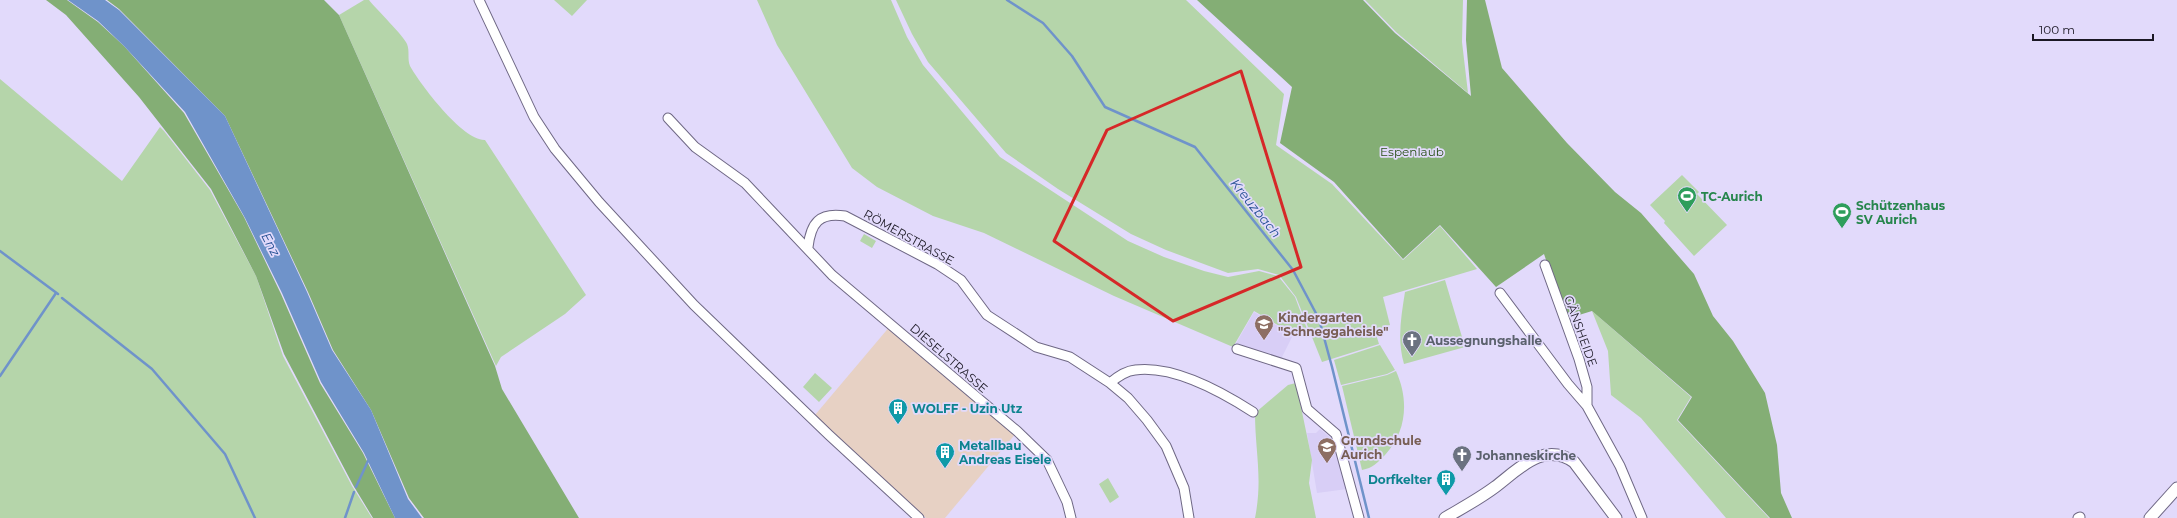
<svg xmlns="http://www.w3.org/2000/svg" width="2177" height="518" font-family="Montserrat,sans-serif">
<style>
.commercial{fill:#e7d1c4}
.built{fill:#d8cef6}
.green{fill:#b5d5aa}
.forest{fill:#84ae75}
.water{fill:#6f93ca}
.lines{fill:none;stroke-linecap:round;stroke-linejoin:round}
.stream{stroke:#6f93ca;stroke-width:2.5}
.minor-casing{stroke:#6f6885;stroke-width:11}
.major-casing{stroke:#6f6885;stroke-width:13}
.minor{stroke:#fff;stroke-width:9}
.major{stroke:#fff;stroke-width:11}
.marked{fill:none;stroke:#d62828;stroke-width:3;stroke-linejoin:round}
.labels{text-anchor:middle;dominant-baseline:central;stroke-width:3.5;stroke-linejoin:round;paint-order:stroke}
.park-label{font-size:12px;fill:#264e14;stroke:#e2dafb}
.leisure-label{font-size:12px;font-weight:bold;fill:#27864d;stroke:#e2dafb;text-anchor:start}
.street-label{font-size:12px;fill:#1b1824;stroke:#e2dafb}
.education-label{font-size:12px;font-weight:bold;fill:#785e54;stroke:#e2dafb;text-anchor:start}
.worship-label{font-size:12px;font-weight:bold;fill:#5b616d;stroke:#e2dafb;text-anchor:start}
.culture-label{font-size:12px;font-weight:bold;fill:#0d838f;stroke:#e2dafb;text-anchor:start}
.water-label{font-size:13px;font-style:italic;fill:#224e92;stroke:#e2dafb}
</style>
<rect width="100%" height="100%" fill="#e2dafb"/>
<path class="commercial" d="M 891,325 L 1017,432 L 945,518 L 926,518 L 894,491 L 815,415 Z"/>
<path class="built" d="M 1254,312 L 1293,335 L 1280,361 L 1234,347 Z
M 1320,429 L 1334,441 L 1347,489 L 1317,493 L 1307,433 L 1316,433 Z"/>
<path class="green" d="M 364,0 L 369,0 C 376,9 404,36 407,44 C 410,51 407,59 410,66 C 420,84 463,141 485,140 L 586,295 L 565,314 L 501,357 L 496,366 L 339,15 Z
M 554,0 L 587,0 L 572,16 Z
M 757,0 L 891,0 L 907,37 L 923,65 L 1000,157 L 1128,241 L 1164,257 L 1204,271 L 1228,277 L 1259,271 L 1278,276 L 1295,297 L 1307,329 L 1293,334 L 1254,311 L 1233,347 L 1114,296 L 984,233 L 933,216 L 877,187 L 852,168 L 777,45 Z
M 896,0 L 1186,0 L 1284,94 L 1276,145 L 1332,184 L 1403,260 L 1440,226 L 1477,269 L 1383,297 L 1390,325 L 1375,331 L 1379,344 L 1322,362 L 1296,297 L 1279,275 L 1258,269 L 1228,273 L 1166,250 L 1131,234 L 1058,189 L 1006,153 L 928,62 L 912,34 Z
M 1365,0 L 1463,0 L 1462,42 L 1468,93 L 1396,32 Z
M 0,79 L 122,181 L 160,127 L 164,131 L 210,190 L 256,276 L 283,356 L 352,486 L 372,518 L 0,518 Z
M 1682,175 L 1699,192 L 1697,194 L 1727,225 L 1694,256 L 1664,223 L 1665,221 L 1650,205 Z
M 864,234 L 876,241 L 872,248 L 860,241 Z
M 1445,280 L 1465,347 L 1404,364 C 1397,340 1401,317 1405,292 Z
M 1592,311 L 1691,397 L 1677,420 L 1769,518 L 1726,518 L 1641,418 L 1611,395 L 1608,351 Z
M 1380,345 L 1395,370 L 1387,374 L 1341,385 L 1334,360 Z
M 1396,371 C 1409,400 1407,431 1385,455 C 1377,463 1373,468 1362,470 L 1342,386 L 1387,375 Z
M 815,373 L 832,388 L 819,402 L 803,387 Z
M 1296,383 L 1312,460 L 1309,483 L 1316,518 L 1255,518 C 1263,478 1255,451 1255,413 L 1288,385 Z
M 1108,478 L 1119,497 L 1110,503 L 1099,484 Z"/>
<path class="forest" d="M 46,0 L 67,0 L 98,22 L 124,46 L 184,113 L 244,217 L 281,294 L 320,383 L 363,453 L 395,518 L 373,518 L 353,485 L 284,354 L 256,276 L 211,189 L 139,97 L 66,15 Z
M 107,0 L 324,0 L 339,15 L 495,366 L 502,389 L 579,518 L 424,518 L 409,498 L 371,410 L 333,350 L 308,292 L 225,116 L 119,9 Z
M 1197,0 L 1363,0 L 1395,33 L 1471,96 L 1466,40 L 1467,0 L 1485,0 L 1502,68 L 1567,143 L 1615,192 L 1641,213 L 1694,274 L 1713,316 L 1733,341 L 1765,393 L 1777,445 L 1781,493 L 1792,518 L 1770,518 L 1678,420 L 1692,397 L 1592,311 L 1566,319 L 1544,254 L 1496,287 L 1440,225 L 1403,259 L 1334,182 L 1280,143 L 1292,87 Z"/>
<path class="water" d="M 68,0 L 105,0 L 119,10 L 225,116 L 307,292 L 332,350 L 371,410 L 408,499 L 422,518 L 395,518 L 364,453 L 321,382 L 282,293 L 245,218 L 185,112 L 124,46 L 98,21 Z"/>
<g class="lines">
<path class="stream" d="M 1007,0 L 1043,23 L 1072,56 L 1105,107 L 1195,147 L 1293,270 L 1319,319 L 1332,367 L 1369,518
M 0,251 L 58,294
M 62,298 L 152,369 L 225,454 L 255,518
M 0,376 L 56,293
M 356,487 L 368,461
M 345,518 L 354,492"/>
<defs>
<path id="minor" d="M 479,0 L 534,117 L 555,149 L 599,202 L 694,305 L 829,435 L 919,518
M 668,118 L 695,147 L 745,183 L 832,275 L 1017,431 L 1047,460 L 1067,502 L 1071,518
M 808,247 C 811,223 819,212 845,216 L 937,264 L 961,280 L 987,315 L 1036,347 L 1070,357 L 1110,383 L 1128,398 L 1147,420 L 1166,446 L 1184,488 L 1189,518
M 1545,265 L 1579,359 L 1587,387 L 1587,406
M 1500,293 L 1568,384 L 1587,406 L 1620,466 L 1642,518
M 1237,349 L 1296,368 L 1307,409 L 1336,434 L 1359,518
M 1110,383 C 1117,377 1125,371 1135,370 C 1173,365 1222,392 1253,412
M 2078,518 L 2080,517"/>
<path id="major" d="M 1445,518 C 1462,508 1479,499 1495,487 C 1519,469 1543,441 1574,462 L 1616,518
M 2150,518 L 2177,488"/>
</defs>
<use href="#minor" class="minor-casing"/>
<use href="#major" class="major-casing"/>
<use href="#minor" class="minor"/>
<use href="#major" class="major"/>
</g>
<path class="marked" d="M 1241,71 L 1301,267 L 1173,321 L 1054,241 L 1107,130 Z"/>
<defs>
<symbol id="stadium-pin" viewBox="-11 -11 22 30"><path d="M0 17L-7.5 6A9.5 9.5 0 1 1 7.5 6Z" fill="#2e9e5b" stroke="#e2dafb"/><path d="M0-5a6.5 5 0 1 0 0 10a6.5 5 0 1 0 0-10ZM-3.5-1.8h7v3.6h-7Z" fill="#fff"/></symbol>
<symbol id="school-pin" viewBox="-11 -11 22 30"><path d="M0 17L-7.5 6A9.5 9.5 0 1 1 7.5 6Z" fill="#8d6e63" stroke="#e2dafb"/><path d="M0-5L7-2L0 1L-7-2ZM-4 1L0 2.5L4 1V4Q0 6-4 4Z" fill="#fff"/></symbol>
<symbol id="church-pin" viewBox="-11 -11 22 30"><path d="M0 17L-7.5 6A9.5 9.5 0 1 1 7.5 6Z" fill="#6b7280" stroke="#e2dafb"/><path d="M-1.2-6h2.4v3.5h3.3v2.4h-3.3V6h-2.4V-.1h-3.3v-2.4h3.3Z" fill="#fff"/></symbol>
<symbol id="building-pin" viewBox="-11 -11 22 30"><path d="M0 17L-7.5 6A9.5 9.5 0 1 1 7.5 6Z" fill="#0f9aa8" stroke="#e2dafb"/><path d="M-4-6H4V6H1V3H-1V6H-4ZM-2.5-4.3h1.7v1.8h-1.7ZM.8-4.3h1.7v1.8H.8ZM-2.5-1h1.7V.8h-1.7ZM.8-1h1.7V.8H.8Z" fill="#fff"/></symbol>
</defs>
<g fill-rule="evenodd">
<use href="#stadium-pin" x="1676" y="185" width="22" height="30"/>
<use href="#stadium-pin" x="1831" y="201" width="22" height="30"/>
<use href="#school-pin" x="1253" y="313" width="22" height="30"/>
<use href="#church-pin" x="1401" y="329" width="22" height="30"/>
<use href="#building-pin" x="887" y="397" width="22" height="30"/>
<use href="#school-pin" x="1316" y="436" width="22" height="30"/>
<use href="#building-pin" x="934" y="441" width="22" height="30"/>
<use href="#church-pin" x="1451" y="444" width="22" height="30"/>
<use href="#building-pin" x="1435" y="468" width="22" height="30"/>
</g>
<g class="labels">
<g class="park-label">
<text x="1412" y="151">Espenlaub</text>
</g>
<g class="leisure-label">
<text x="1701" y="196">TC-Aurich</text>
<text x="1856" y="205">Schützenhaus<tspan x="1856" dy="14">SV Aurich</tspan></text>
</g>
<g class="street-label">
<text transform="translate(909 237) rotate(29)">RÖMERSTRASSE</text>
<text transform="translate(1581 331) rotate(70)">GÄNSHEIDE</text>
<text transform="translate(949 358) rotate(41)">DIESELSTRASSE</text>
</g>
<g class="education-label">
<text x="1278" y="317">Kindergarten<tspan x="1278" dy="14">"Schneggaheisle"</tspan></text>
<text x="1341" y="440">Grundschule<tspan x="1341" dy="14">Aurich</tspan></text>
</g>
<g class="worship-label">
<text x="1426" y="340">Aussegnungshalle</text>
<text x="1476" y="455">Johanneskirche</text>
</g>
<g class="culture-label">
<text x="912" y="408">WOLFF - Uzin Utz</text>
<text x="959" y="445">Metallbau<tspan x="959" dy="14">Andreas Eisele</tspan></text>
<text x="1432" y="479" text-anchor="end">Dorfkelter</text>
</g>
<g class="water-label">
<text transform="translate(1256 208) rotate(51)">Kreuzbach</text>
<text transform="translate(271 244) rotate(62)">Enz</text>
</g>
</g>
<path d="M2033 34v6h120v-6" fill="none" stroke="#1b1824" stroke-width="2"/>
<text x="2039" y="34" font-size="12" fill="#1b1824" stroke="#e2dafb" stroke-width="3" paint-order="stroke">100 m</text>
</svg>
